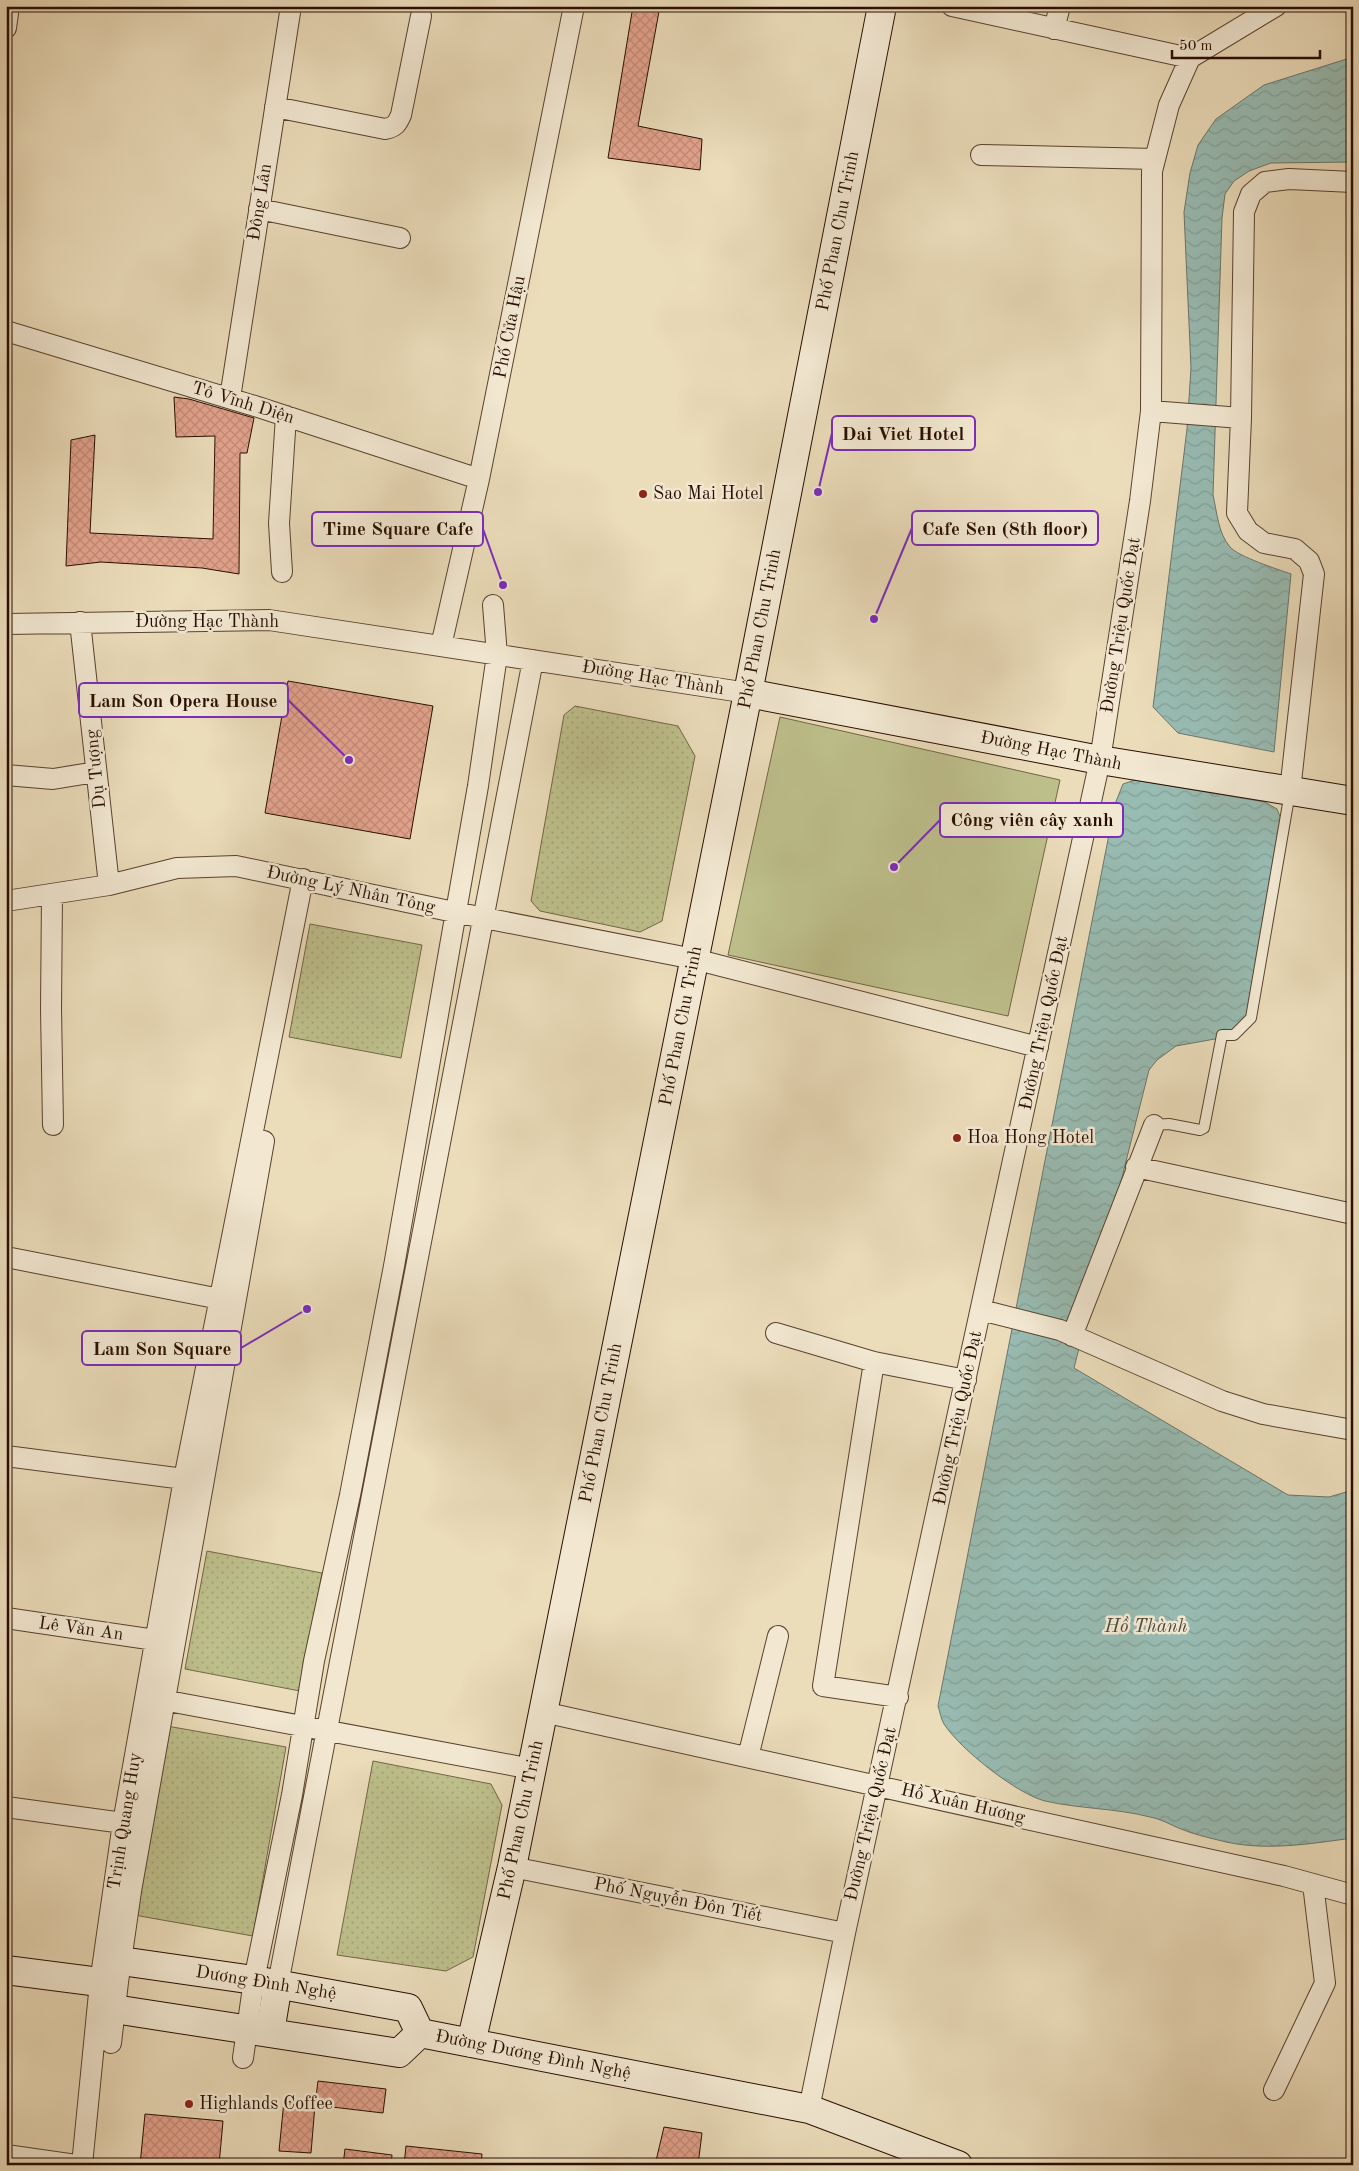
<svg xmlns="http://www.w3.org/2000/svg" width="1359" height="2171" font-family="'Old Standard TT',serif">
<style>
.park{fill:#bdbf8b;stroke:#726646}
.garden{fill:url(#garden-dots);stroke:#726646}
.water{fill:url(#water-waves);stroke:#6b766b}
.building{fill:url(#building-cross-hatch);stroke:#280e00}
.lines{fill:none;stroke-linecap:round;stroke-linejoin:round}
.lane-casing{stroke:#59422e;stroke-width:12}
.street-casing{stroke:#59422e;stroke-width:22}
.secondary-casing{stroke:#280e00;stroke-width:30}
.lane{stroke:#f2e8d2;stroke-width:10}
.street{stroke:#f2e8d2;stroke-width:20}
.secondary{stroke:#f2e8d2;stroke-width:28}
.poi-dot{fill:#8f2418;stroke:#f2e8d2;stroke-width:2}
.labels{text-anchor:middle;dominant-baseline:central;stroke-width:5;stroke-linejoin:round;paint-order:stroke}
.street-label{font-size:18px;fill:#280e00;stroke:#f2e8d2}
.poi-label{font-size:18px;fill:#280e00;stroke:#f2e8d2;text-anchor:start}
.water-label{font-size:19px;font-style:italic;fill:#4f4b3e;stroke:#f2e8d2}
.leader{fill:none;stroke:#7b2cbf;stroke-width:2}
.callout-dot{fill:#7b2cbf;stroke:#f2e8d2;stroke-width:2}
.callout{fill:#f2e8d2;stroke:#7b2cbf;stroke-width:2}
.callout-label{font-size:19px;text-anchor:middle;font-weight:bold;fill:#280e00}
</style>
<defs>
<pattern id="garden-dots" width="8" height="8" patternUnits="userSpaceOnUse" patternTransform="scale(1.25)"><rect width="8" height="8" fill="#bdbf8b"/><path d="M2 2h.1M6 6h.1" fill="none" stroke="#a2a376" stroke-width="1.8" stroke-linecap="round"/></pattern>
<pattern id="water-waves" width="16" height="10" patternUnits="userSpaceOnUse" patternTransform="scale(1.25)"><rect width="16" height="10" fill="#98bbb2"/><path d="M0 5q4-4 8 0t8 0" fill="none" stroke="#83a097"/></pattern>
<pattern id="building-cross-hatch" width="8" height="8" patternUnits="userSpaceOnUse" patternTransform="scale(1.25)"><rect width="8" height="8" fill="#e2a28c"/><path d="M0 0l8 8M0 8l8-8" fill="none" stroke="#c28a77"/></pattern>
</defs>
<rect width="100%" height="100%" fill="#ebdcba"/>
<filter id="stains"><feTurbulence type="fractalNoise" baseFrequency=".004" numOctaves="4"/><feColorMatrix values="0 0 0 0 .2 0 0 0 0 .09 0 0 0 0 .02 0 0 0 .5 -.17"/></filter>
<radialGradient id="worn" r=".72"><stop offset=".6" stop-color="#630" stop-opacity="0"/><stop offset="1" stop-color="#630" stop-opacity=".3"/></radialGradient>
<path class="park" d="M 780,717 L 1060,780 L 1008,1016 L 728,955 Z"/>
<path class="garden" d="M 575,706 L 678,726 L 695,756 L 662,921 L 640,932 L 540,911 L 531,901 L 564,715 Z
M 310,924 L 422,945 L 401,1058 L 289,1037 Z
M 207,1551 L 322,1573 L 300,1691 L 185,1669 Z
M 167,1726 L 286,1747 L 253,1936 L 134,1915 Z
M 373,1761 L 491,1784 L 502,1805 L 473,1957 L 446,1971 L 337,1955 Z"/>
<path class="water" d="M 1353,57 L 1353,162 L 1271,163 L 1249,171 L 1234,181 L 1225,194 L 1222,218 L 1213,495 C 1217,512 1218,533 1230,547 C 1239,557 1277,569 1291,574 L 1274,752 L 1178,733 L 1153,707 L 1187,429 L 1191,368 L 1184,212 L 1190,173 L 1198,145 L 1216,119 L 1264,85 Z
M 1135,780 L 1265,802 L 1277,809 L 1283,824 L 1248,1014 L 1237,1035 L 1176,1046 L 1157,1060 L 1149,1070 L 1074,1368 L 1288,1495 L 1329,1497 L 1353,1490 L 1353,1838 C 1308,1844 1262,1852 1218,1840 C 1206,1837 1193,1834 1181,1829 C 1171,1825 1161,1819 1150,1817 C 1115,1808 1080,1809 1045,1801 C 1017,1794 960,1749 944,1724 C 941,1719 940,1712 938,1706 L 1115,804 L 1123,784 Z"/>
<path class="building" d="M 633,6 L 660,6 L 638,126 L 702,139 L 700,170 L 608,158 Z
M 174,397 L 189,399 L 254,418 L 247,453 L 240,453 L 239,574 L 202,568 L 101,562 L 66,566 L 71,440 L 95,435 L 90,533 L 213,539 L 215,436 L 176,437 Z
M 288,681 L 433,706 L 410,839 L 265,813 Z
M 318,2081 L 386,2089 L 383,2113 L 315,2105 Z
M 284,2101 L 315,2105 L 311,2153 L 279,2151 Z
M 145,2114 L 223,2121 L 219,2165 L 140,2165 Z
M 664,2127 L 702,2133 L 698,2165 L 655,2165 Z
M 406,2146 L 482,2154 L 481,2165 L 404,2165 Z
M 345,2149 L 392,2155 L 391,2165 L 343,2165 Z"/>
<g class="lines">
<defs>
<path id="lane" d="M 1154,1125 L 1169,1124 L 1200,1130 L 1204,1128 L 1222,1035 L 1234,1035 L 1251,1018 L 1290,792"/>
<path id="street" d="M 952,6 L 1190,58
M 6,28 L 9,6
M 1054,29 L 1060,6
M 275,107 L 385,129 C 395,127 397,124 401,115 L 421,16
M 981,155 L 1155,159
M 259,209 L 400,238
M 6,331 L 258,407 L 479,479
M 230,398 L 291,6
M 1151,411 L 1241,418
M 282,572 L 279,523 L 286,416
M 80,622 L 109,885
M 6,624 L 269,620 L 748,693
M 441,646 L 479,479 L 574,6
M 6,775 L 53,779 L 96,772
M 1290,791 L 1314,574 L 1309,561 L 1295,549 L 1264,543 L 1248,531 L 1237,513 L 1241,418 L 1244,212 L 1251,194 L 1265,182 L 1289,179 L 1353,182
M 52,894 L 51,1009 L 53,1125
M 6,901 L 109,885 L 177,868 L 236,866 L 454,912 L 694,959 L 1038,1047
M 1136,1167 L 1353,1214
M 6,1257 L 220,1299
M 981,1310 L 1060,1330 L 1222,1401 L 1263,1414 L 1353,1430
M 776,1333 L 874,1362 L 966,1380
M 1072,1336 L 1154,1125
M 874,1362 L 823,1686 L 898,1697
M 6,1456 L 184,1479
M 6,1618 L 155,1640
M 152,1698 L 532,1769
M 543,1712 L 1284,1876 L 1353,1895
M 748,1757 L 778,1636
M 6,1807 L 123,1823
M 512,1867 L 845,1933
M 278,1984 L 533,660
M 111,2043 L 118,1982 L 131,1891 L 264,1141
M 243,2058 L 254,1980 L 292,1795 L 314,1661 L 350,1495 L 394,1266 L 478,786 L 497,655 L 493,605
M 1274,2090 L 1325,1983 L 1313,1884
M 809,2109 L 845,1933 L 1100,760 L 1140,501 L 1151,411 L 1152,171 L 1169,105 L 1190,58 L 1276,6
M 6,2155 L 76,2165
M 82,2165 L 100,1983 L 123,1823 L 184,1479 L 303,879"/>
<path id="secondary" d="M 748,693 L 1100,760 L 1353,801
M 6,1970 L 107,1983
M 107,1983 L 121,1961 L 254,1980 L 408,2008 L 420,2033
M 107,1983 L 114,2009 L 399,2053 L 420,2033
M 270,2032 L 278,1984
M 420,2033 L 809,2109 L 958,2165
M 471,2043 L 512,1867 L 748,693 L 882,6"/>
</defs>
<use href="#lane" class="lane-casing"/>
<use href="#street" class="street-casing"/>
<use href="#secondary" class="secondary-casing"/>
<use href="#lane" class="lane"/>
<use href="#street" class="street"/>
<use href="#secondary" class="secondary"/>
</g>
<g class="poi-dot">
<circle cx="643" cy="494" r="5"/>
<circle cx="957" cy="1138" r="5"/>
<circle cx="189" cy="2104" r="5"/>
</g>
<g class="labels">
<g class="street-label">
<text transform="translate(260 202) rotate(-81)">Đông Lân</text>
<text transform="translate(838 231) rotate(-79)">Phố Phan Chu Trinh</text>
<text transform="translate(510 327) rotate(-79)">Phố Cửa Hậu</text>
<text transform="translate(243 403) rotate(17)">Tô Vĩnh Diện</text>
<text x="207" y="622">Đường Hạc Thành</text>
<text transform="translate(1121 625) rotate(-81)">Đường Triệu Quốc Đạt</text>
<text transform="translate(760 629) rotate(-79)">Phố Phan Chu Trinh</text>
<text transform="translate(653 678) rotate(9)">Đường Hạc Thành</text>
<text transform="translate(1051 751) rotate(11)">Đường Hạc Thành</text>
<text transform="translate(96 769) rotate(-96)">Dụ Tượng</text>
<text transform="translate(351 890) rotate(12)">Đường Lý Nhân Tông</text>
<text transform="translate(1044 1023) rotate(-78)">Đường Triệu Quốc Đạt</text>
<text transform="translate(681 1026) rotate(-79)">Phố Phan Chu Trinh</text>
<text transform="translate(958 1418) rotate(-78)">Đường Triệu Quốc Đạt</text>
<text transform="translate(601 1423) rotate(-79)">Phố Phan Chu Trinh</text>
<text transform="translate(81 1629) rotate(8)">Lê Văn An</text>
<text transform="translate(963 1804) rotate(13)">Hồ Xuân Hương</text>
<text transform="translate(871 1814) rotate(-77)">Đường Triệu Quốc Đạt</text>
<text transform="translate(521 1820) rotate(-78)">Phố Phan Chu Trinh</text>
<text transform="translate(125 1821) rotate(-81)">Trịnh Quang Huy</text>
<text transform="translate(678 1900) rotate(11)">Phố Nguyễn Đôn Tiết</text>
<text transform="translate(266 1983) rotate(9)">Dương Đình Nghệ</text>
<text transform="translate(533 2055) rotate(11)">Đường Dương Đình Nghệ</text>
</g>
<g class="poi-label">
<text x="653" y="494">Sao Mai Hotel</text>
<text x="967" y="1138">Hoa Hong Hotel</text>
<text x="199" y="2104">Highlands Coffee</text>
</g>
<g class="water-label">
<text x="1146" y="1627">Hồ Thành</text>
</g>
</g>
<path class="leader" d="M818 492L832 433M874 619L912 528M503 585L483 529M349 760L288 700M894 867L940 820M307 1309L241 1348"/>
<g class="callout-dot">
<circle cx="818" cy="492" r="5"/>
<circle cx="874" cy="619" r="5"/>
<circle cx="503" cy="585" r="5"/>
<circle cx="349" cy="760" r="5"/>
<circle cx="894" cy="867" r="5"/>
<circle cx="307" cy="1309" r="5"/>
</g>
<g class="callout">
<rect x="832" y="416" width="143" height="34" rx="5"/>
<rect x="912" y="511" width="186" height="34" rx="5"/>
<rect x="312" y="512" width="171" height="34" rx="5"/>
<rect x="79" y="683" width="209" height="34" rx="5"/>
<rect x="940" y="803" width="183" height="34" rx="5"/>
<rect x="82" y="1331" width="159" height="34" rx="5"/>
</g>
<g class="callout-label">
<text x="903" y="440">Dai Viet Hotel</text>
<text x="1005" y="535">Cafe Sen (8th floor)</text>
<text x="398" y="535">Time Square Cafe</text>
<text x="183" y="707">Lam Son Opera House</text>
<text x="1032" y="826">Công viên cây xanh</text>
<text x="162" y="1355">Lam Son Square</text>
</g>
<rect width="1359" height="2171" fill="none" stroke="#ebdcba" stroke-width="25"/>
<rect x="8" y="8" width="1344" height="2156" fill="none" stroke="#280e00" stroke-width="2.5"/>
<rect x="12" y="12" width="1334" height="2146" fill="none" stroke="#280e00"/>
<path d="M1172 50v8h148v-8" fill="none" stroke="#280e00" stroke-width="2.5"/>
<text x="1179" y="50" font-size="15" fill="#280e00" stroke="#f2e8d2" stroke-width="4" paint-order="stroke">50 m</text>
<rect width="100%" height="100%" filter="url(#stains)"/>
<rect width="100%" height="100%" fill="url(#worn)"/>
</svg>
